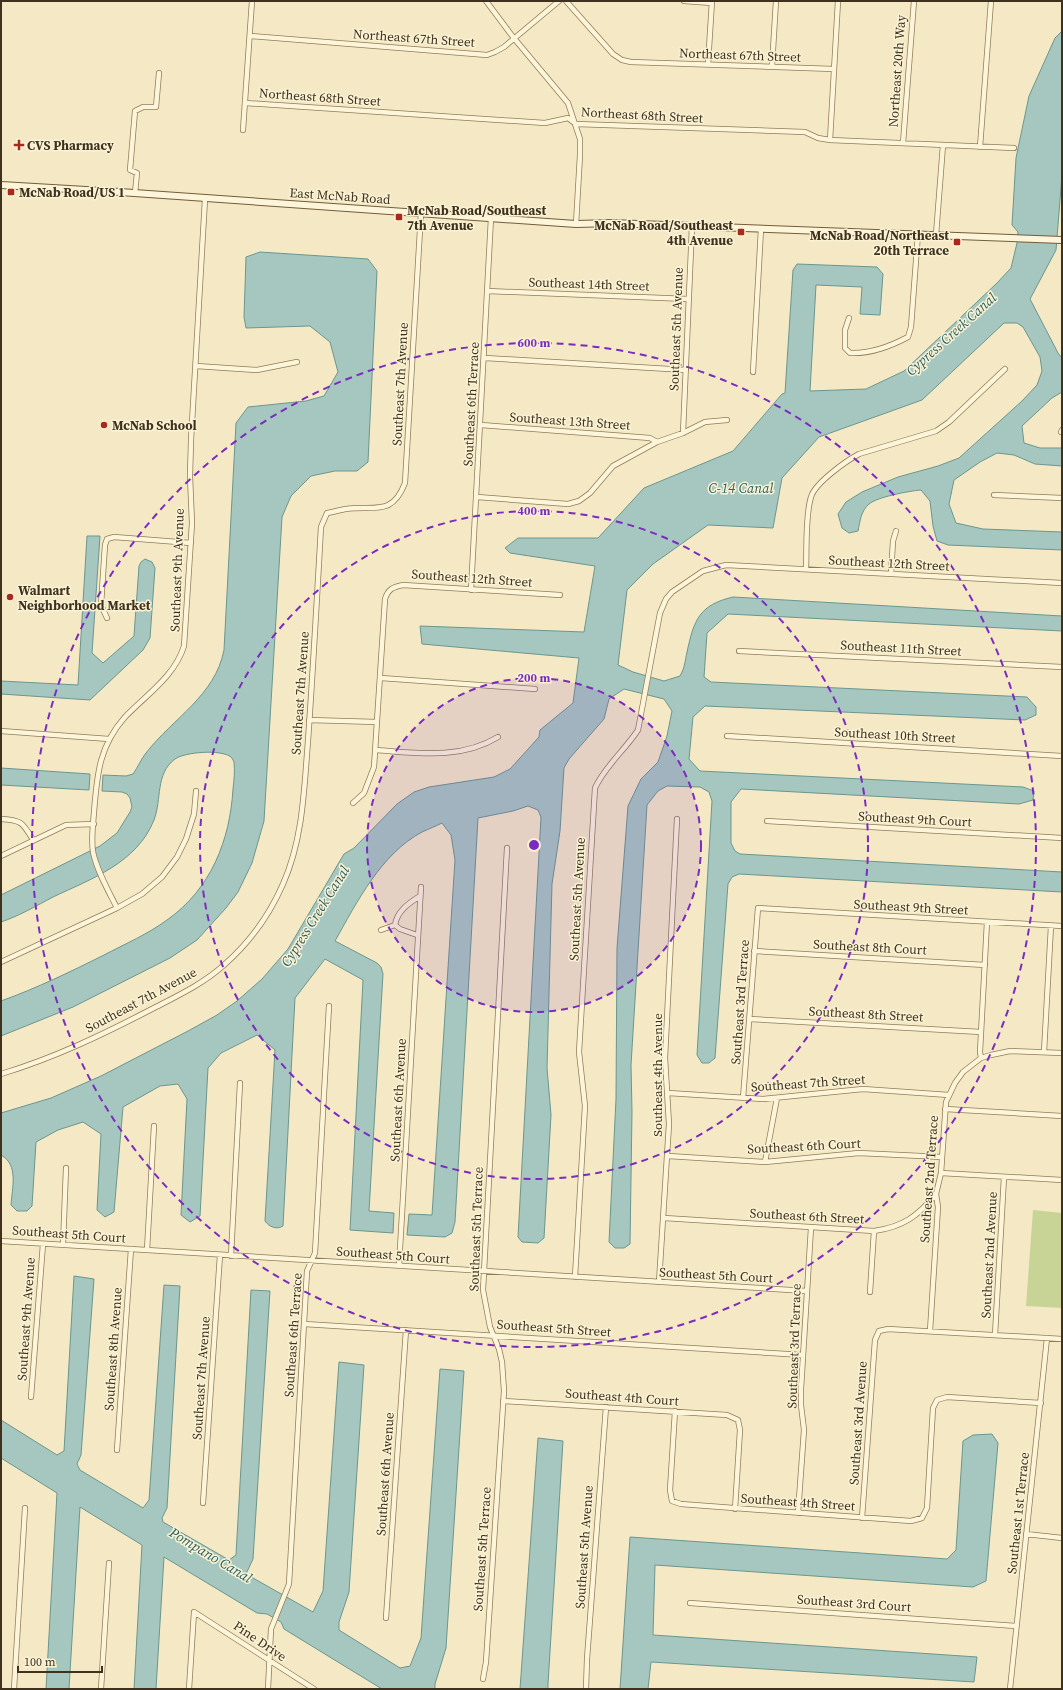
<svg xmlns="http://www.w3.org/2000/svg" width="1063" height="1690" font-family="'Source Serif 4',serif">
<style>
.green{fill:#c7d496}
.water{fill:#a6c6c0;stroke:#6b968f}
.lines{fill:none;stroke-linecap:round;stroke-linejoin:round}
.street-casing{stroke:#917b57;stroke-width:6}
.secondary-casing{stroke:#735c3a;stroke-width:8}
.street{stroke:#fdf5d9;stroke-width:4.5}
.secondary{stroke:#fdf5d9;stroke-width:6}
.ring{fill:none;stroke:#7b2cbf;stroke-width:2;stroke-dasharray:7 5}
.poi-dot{fill:#a82a1f;stroke:#faf2d4;stroke-width:1.5}
.labels{text-anchor:middle;dominant-baseline:central;stroke-width:3;stroke-linejoin:round;paint-order:stroke}
.street-label{font-size:13px;fill:#3f311d;stroke:#faf2d4}
.poi-label{font-size:13px;font-weight:bold;fill:#3f311d;stroke:#faf2d4;text-anchor:start}
.water-label{font-size:14px;font-style:italic;fill:#2b6061;stroke:#faf2d4}
.centre{fill:#7b2cbf;stroke:#faf2d4;stroke-width:2}
.ring-label{font-size:12px;text-anchor:middle;font-weight:bold;fill:#7b2cbf;stroke:#faf2d4;stroke-width:3;stroke-linejoin:round;paint-order:stroke}
</style>
<rect width="100%" height="100%" fill="#f4e9c4"/>
<path class="green" d="M 1033,1210 L 1062,1213 L 1062,1308 L 1026,1306 Z"/>
<path class="water" d="M 1062,31 L 1062,175 L 1056,250 L 1030,299 L 1058,353 L 1062,358 L 1062,392 L 1052,398 L 1022,426 L 1024,443 L 1040,448 L 1062,448 L 1062,466 L 1035,464 L 1014,455 L 997,453 L 980,462 L 954,480 L 949,504 L 956,523 L 983,529 L 1062,532 L 1062,550 L 948,545 L 937,541 L 933,526 L 930,501 L 921,490 C 909,491 877,497 869,504 C 861,511 860,521 858,531 L 849,533 L 842,528 L 838,514 L 846,502 L 862,492 L 898,477 L 938,466 L 959,458 L 1022,401 L 1037,385 L 1042,371 L 1040,357 L 1023,327 L 1017,323 L 1004,323 L 922,400 L 819,437 L 782,478 L 773,528 L 708,525 L 653,564 L 627,590 L 618,665 L 633,672 L 664,681 L 680,676 C 685,667 685,661 687,652 C 694,620 699,605 733,597 L 1062,616 L 1062,631 L 728,614 L 707,633 L 704,677 L 711,682 L 1027,697 L 1036,707 L 1036,715 L 1025,720 L 705,706 L 693,717 L 689,759 L 700,771 L 1023,787 L 1034,791 L 1033,800 L 1019,804 L 741,789 L 731,802 L 731,843 L 735,851 L 740,854 L 1062,872 L 1062,892 L 739,874 L 732,877 L 728,884 L 715,1058 L 709,1063 L 702,1063 L 697,1055 L 712,801 L 709,792 L 700,787 L 667,786 L 658,791 L 647,805 L 631,1065 L 632,1112 L 630,1244 L 624,1248 L 615,1248 L 609,1242 L 616,1099 L 617,948 L 628,806 L 641,779 L 658,762 L 667,736 L 672,711 L 664,699 L 624,689 L 609,699 L 604,719 L 569,759 L 564,768 L 560,831 L 552,884 L 547,1068 L 551,1115 L 544,1238 L 538,1243 L 522,1242 L 518,1237 L 541,817 L 538,810 L 528,806 L 513,811 L 478,818 L 455,1222 L 452,1233 L 445,1237 L 407,1235 L 409,1214 L 432,1215 L 455,860 L 451,835 L 442,823 C 436,826 429,829 422,832 C 381,854 357,902 335,941 L 377,963 L 381,967 L 383,974 L 369,1211 L 394,1213 L 393,1233 L 350,1230 L 363,980 L 325,959 L 295,998 L 283,1226 C 277,1230 269,1227 265,1221 L 275,1050 L 257,1035 L 221,1053 L 208,1068 L 200,1216 L 190,1222 L 181,1215 L 187,1099 L 178,1084 L 160,1086 L 123,1107 L 114,1212 L 105,1217 L 97,1210 L 101,1134 L 83,1122 L 58,1130 L 36,1142 L 32,1206 L 27,1211 L 17,1211 L 11,1205 C 12,1188 19,1165 1,1155 L 1,1113 L 51,1098 L 101,1076 L 188,1031 L 217,1015 L 237,1001 L 262,979 L 288,949 L 344,854 L 354,848 L 397,804 L 414,792 L 429,787 L 494,777 L 510,769 L 539,737 L 540,730 L 573,703 L 579,658 L 422,644 L 420,626 L 584,632 L 595,566 L 510,553 L 505,548 L 518,538 L 598,538 L 644,488 L 733,451 L 782,394 L 785,393 L 793,270 L 797,264 L 877,267 L 883,274 L 880,315 L 860,314 L 862,287 L 816,285 L 810,391 L 866,389 L 904,371 L 997,283 L 1011,268 L 1017,243 L 1018,232 L 1012,225 L 1016,158 L 1029,96 L 1055,38 Z
M 260,252 L 368,259 L 377,271 L 368,462 L 357,471 L 335,471 L 311,476 L 291,496 L 282,517 L 264,821 L 252,863 L 238,892 L 226,908 L 197,940 L 170,958 L 73,1007 L 1,1036 L 1,1001 C 37,988 70,972 104,955 C 125,944 148,934 167,920 C 211,889 230,840 233,789 C 234,780 235,771 234,762 C 233,760 232,758 231,757 C 221,749 185,752 175,759 C 155,774 162,799 154,820 C 137,863 91,879 53,897 C 36,906 19,916 1,922 L 1,895 L 100,846 L 117,833 L 130,812 L 132,807 L 130,798 L 127,794 L 122,792 L 102,791 L 103,775 L 126,776 L 133,774 C 138,767 141,759 146,753 C 173,718 215,696 224,650 L 236,423 L 248,407 L 306,401 L 324,396 L 338,372 L 330,342 L 310,326 L 246,328 L 244,317 L 246,257 Z
M 87,536 L 100,536 L 92,653 L 103,663 L 134,636 L 139,566 L 141,562 L 145,559 L 152,562 L 155,568 L 150,638 L 143,650 L 90,700 L 1,694 L 1,681 L 78,685 Z
M 1,768 L 90,774 L 89,790 L 1,785 Z
M 74,1276 L 94,1279 L 81,1455 L 77,1464 L 80,1470 L 143,1508 L 149,1500 L 164,1285 L 180,1286 L 167,1508 L 162,1518 L 163,1522 L 229,1560 L 236,1555 L 251,1290 L 270,1291 L 253,1559 L 246,1574 L 313,1612 L 323,1591 L 339,1362 L 364,1365 L 349,1592 L 339,1622 L 339,1630 L 400,1668 L 410,1666 L 421,1638 L 440,1369 L 464,1371 L 446,1648 L 435,1684 L 435,1689 L 382,1689 L 284,1629 L 281,1622 L 267,1614 L 257,1613 L 164,1557 L 156,1689 L 134,1689 L 142,1545 L 80,1507 L 69,1689 L 46,1689 L 57,1493 L 1,1458 L 1,1420 L 57,1455 L 64,1451 Z
M 992,1434 L 998,1443 L 986,1581 L 973,1587 L 655,1565 L 653,1635 L 977,1657 L 974,1682 L 651,1662 L 648,1689 L 620,1689 L 630,1537 L 947,1559 L 956,1550 L 963,1441 L 973,1435 Z
M 538,1438 L 563,1441 L 548,1684 L 548,1689 L 520,1689 Z"/>
<g class="lines">
<defs>
<path id="street" d="M 486,1 L 513,37 L 568,103 L 580,139 L 580,155 L 576,224
M 566,1 L 613,54 L 622,60 L 631,62 L 834,69
M 684,1 L 712,3
M 250,36 L 487,55 L 495,52 L 504,47 L 559,1
M 708,64 L 712,1
M 772,66 L 776,1
M 245,103 L 545,123 L 568,118 L 576,124 L 805,132 L 818,138 L 830,140 L 1014,148
M 243,130 L 252,1
M 830,140 L 838,1
M 903,143 L 914,1
M 980,147 L 991,1
M 135,193 L 137,173 L 130,170 L 135,111 L 143,107 L 156,107 L 159,73
M 936,235 L 943,145
M 488,291 L 688,299
M 849,318 L 845,330 L 845,348 L 850,353 C 870,354 891,346 908,337 L 911,327 L 918,234
M 485,358 L 686,370
M 196,366 L 257,370 L 297,362
M 753,372 L 761,229
M 481,425 L 650,438 L 657,442
M 1061,432 L 1062,430
M 683,433 L 692,226
M 994,495 L 1062,498
M 477,497 L 568,504 L 579,501 L 590,493 L 613,466 L 657,442 L 683,433 L 705,422 L 727,420
M 806,569 C 807,549 805,516 811,497 C 815,483 846,461 859,454 L 936,431 L 949,422 L 1005,369
M 891,574 L 893,541 L 896,531
M 471,590 L 491,218
M 107,618 L 101,605 L 105,545 L 107,539 L 114,537 L 191,543
M 739,651 L 1062,667
M 381,678 L 535,689
M 309,720 L 377,722
M 1,731 L 109,739
M 727,736 L 1062,756
M 376,750 C 418,753 460,760 498,737
M 353,803 L 364,793 L 374,767 L 385,599 C 388,589 393,587 403,585 L 560,595
M 1,819 C 22,820 23,823 33,840
M 767,821 L 1062,838
M 1,856 L 66,825 L 94,824
M 117,908 C 108,890 97,871 93,852 C 91,839 93,825 94,812 C 97,775 99,746 125,717 C 146,695 175,676 184,646 L 192,523 L 190,476 L 191,440 L 205,199
M 381,930 L 395,925
M 417,935 L 400,929 L 395,925 C 397,911 409,903 420,896
M 754,951 L 985,965
M 1,962 L 117,908 L 142,894 L 162,877 L 177,857 L 186,839 L 194,814 L 196,791
M 750,1019 L 981,1032
M 1044,1052 L 1051,926
M 981,1058 L 980,1052 L 987,922
M 1,1074 C 54,1058 102,1035 152,1009 C 177,996 203,984 224,965 C 249,943 270,914 283,884 C 303,839 304,790 308,741 C 313,670 317,598 321,527 L 327,513 C 333,512 340,510 346,509 C 374,505 392,517 405,483 L 421,213
M 668,1093 L 763,1099 L 863,1089 L 949,1095
M 743,1098 L 758,908 L 1062,926
M 945,1109 L 1062,1116
M 668,1156 L 765,1162 L 859,1153 L 942,1157
M 765,1162 L 777,1098
M 941,1173 L 1062,1180
M 664,1218 L 874,1231 C 903,1227 918,1216 936,1194
M 1,1241 L 807,1291
M 63,1245 L 66,1168
M 147,1250 L 154,1126
M 231,1256 L 240,1083
M 399,1266 L 421,887
M 575,1277 L 585,1106 L 579,1052 L 595,788 C 605,766 625,750 638,730 L 660,613 L 666,599 L 672,592 L 703,571 L 726,565 L 1062,583
M 659,1282 L 669,1124 L 665,1058 L 677,819
M 870,1292 L 874,1231
M 304,1324 L 803,1355
M 930,1331 L 938,1207 L 936,1194 L 941,1173 L 946,1102 L 955,1083 L 963,1072 L 981,1058 L 991,1055 L 1010,1051 L 1062,1053
M 995,1335 L 1004,1177
M 31,1397 L 43,1244
M 503,1401 L 727,1415 L 738,1420 L 740,1430 L 735,1509
M 675,1411 L 670,1490 L 672,1501 L 681,1504 L 911,1521 L 922,1518 L 927,1508 L 933,1408 L 937,1400 L 947,1397 L 1041,1403
M 117,1450 L 131,1249
M 203,1503 L 220,1255
M 798,1513 L 804,1430 L 801,1405 L 801,1389 L 811,1228
M 862,1518 L 875,1340 L 879,1331 L 888,1329 L 1062,1339
M 1026,1534 L 1062,1538
M 690,1603 L 1016,1626
M 386,1618 L 406,1330
M 483,1679 L 486,1662 L 504,1391 L 502,1362 L 499,1349 L 490,1327 L 483,1290 L 507,848
M 14,1689 L 25,1508
M 101,1689 L 109,1563
M 189,1689 L 194,1612 L 314,1689
M 268,1689 L 271,1629 L 289,1584 L 307,1271 L 315,1253 L 329,1006
M 586,1689 L 587,1659 L 606,1407
M 1010,1689 L 1047,1338"/>
<path id="secondary" d="M 1,185 L 120,192 L 576,224 L 612,223 L 1062,240"/>
</defs>
<use href="#street" class="street-casing"/>
<use href="#secondary" class="secondary-casing"/>
<use href="#street" class="street"/>
<use href="#secondary" class="secondary"/>
</g>
<circle cx="534" cy="845" r="167" fill="#7b2cbf" fill-opacity=".12"/>
<g class="ring">
<circle cx="534" cy="845" r="167"/>
<circle cx="534" cy="845" r="334"/>
<circle cx="534" cy="845" r="502"/>
</g>
<g class="poi-dot">
<path d="M17 139h4v4h4v4h-4v4h-4v-4h-4v-4h4z"/>
<rect x="7" y="188" width="8" height="8" rx="2"/>
<rect x="395" y="213" width="8" height="8" rx="2"/>
<rect x="737" y="228" width="8" height="8" rx="2"/>
<rect x="953" y="238" width="8" height="8" rx="2"/>
<circle cx="104" cy="425" r="4"/>
<circle cx="10" cy="597" r="4"/>
</g>
<g class="labels">
<g class="street-label">
<text transform="translate(414 38) rotate(4)">Northeast 67th Street</text>
<text transform="translate(740 55) rotate(2)">Northeast 67th Street</text>
<text transform="translate(897 71) rotate(-86)">Northeast 20th Way</text>
<text transform="translate(320 97) rotate(4)">Northeast 68th Street</text>
<text transform="translate(642 115) rotate(3)">Northeast 68th Street</text>
<text transform="translate(340 196) rotate(4)">East McNab Road</text>
<text transform="translate(589 284) rotate(2)">Southeast 14th Street</text>
<text transform="translate(676 329) rotate(-88)">Southeast 5th Avenue</text>
<text transform="translate(400 384) rotate(-87)">Southeast 7th Avenue</text>
<text transform="translate(471 404) rotate(-87)">Southeast 6th Terrace</text>
<text transform="translate(570 421) rotate(4)">Southeast 13th Street</text>
<text transform="translate(889 563) rotate(3)">Southeast 12th Street</text>
<text transform="translate(177 570) rotate(-88)">Southeast 9th Avenue</text>
<text transform="translate(472 578) rotate(4)">Southeast 12th Street</text>
<text transform="translate(901 648) rotate(3)">Southeast 11th Street</text>
<text transform="translate(300 693) rotate(-86)">Southeast 7th Avenue</text>
<text transform="translate(895 735) rotate(3)">Southeast 10th Street</text>
<text transform="translate(915 819) rotate(3)">Southeast 9th Court</text>
<text transform="translate(577 899) rotate(-87)">Southeast 5th Avenue</text>
<text transform="translate(911 907) rotate(3)">Southeast 9th Street</text>
<text transform="translate(870 947) rotate(3)">Southeast 8th Court</text>
<text transform="translate(141 1000) rotate(-28)">Southeast 7th Avenue</text>
<text transform="translate(740 1002) rotate(-86)">Southeast 3rd Terrace</text>
<text transform="translate(866 1014) rotate(3)">Southeast 8th Street</text>
<text transform="translate(657 1075) rotate(-90)">Southeast 4th Avenue</text>
<text transform="translate(808 1083) rotate(-4)">Southeast 7th Street</text>
<text transform="translate(398 1100) rotate(-87)">Southeast 6th Avenue</text>
<text transform="translate(804 1146) rotate(-3)">Southeast 6th Court</text>
<text transform="translate(929 1179) rotate(-86)">Southeast 2nd Terrace</text>
<text transform="translate(807 1216) rotate(3)">Southeast 6th Street</text>
<text transform="translate(476 1229) rotate(-88)">Southeast 5th Terrace</text>
<text transform="translate(69 1234) rotate(4)">Southeast 5th Court</text>
<text transform="translate(393 1255) rotate(4)">Southeast 5th Court</text>
<text transform="translate(989 1255) rotate(-87)">Southeast 2nd Avenue</text>
<text transform="translate(716 1275) rotate(3)">Southeast 5th Court</text>
<text transform="translate(26 1319) rotate(-86)">Southeast 9th Avenue</text>
<text transform="translate(554 1328) rotate(4)">Southeast 5th Street</text>
<text transform="translate(293 1335) rotate(-86)">Southeast 6th Terrace</text>
<text transform="translate(794 1346) rotate(-88)">Southeast 3rd Terrace</text>
<text transform="translate(113 1349) rotate(-86)">Southeast 8th Avenue</text>
<text transform="translate(201 1378) rotate(-86)">Southeast 7th Avenue</text>
<text transform="translate(622 1397) rotate(4)">Southeast 4th Court</text>
<text transform="translate(858 1423) rotate(-86)">Southeast 3rd Avenue</text>
<text transform="translate(385 1474) rotate(-86)">Southeast 6th Avenue</text>
<text transform="translate(798 1502) rotate(4)">Southeast 4th Street</text>
<text transform="translate(1018 1513) rotate(-84)">Southeast 1st Terrace</text>
<text transform="translate(584 1547) rotate(-86)">Southeast 5th Avenue</text>
<text transform="translate(482 1549) rotate(-86)">Southeast 5th Terrace</text>
<text transform="translate(854 1603) rotate(4)">Southeast 3rd Court</text>
<text transform="translate(260 1641) rotate(34)">Pine Drive</text>
</g>
<g class="poi-label">
<text x="27" y="145">CVS Pharmacy</text>
<text x="19" y="192">McNab Road/US 1</text>
<text x="407" y="210">McNab Road/Southeast<tspan x="407" dy="15">7th Avenue</tspan></text>
<text x="733" y="225" text-anchor="end">McNab Road/Southeast<tspan x="733" dy="15">4th Avenue</tspan></text>
<text x="949" y="235" text-anchor="end">McNab Road/Northeast<tspan x="949" dy="15">20th Terrace</tspan></text>
<text x="112" y="425">McNab School</text>
<text x="18" y="590">Walmart<tspan x="18" dy="15">Neighborhood Market</tspan></text>
</g>
<g class="water-label">
<text transform="translate(951 334) rotate(-42)">Cypress Creek Canal</text>
<text x="741" y="488">C-14 Canal</text>
<text transform="translate(315 916) rotate(-58)">Cypress Creek Canal</text>
<text transform="translate(211 1555) rotate(31)">Pompano Canal</text>
</g>
</g>
<circle cx="534" cy="845" r="6" class="centre"/>
<g class="ring-label">
<text x="534" y="347">600 m</text>
<text x="534" y="515">400 m</text>
<text x="534" y="682">200 m</text>
</g>
<rect width="1063" height="1690" fill="none" stroke="#3f311d" stroke-width="4"/>
<path d="M18 1666v6h84v-6" fill="none" stroke="#3f311d" stroke-width="2"/>
<text x="24" y="1666" font-size="12" fill="#3f311d" stroke="#faf2d4" stroke-width="3" paint-order="stroke">100 m</text>
</svg>
